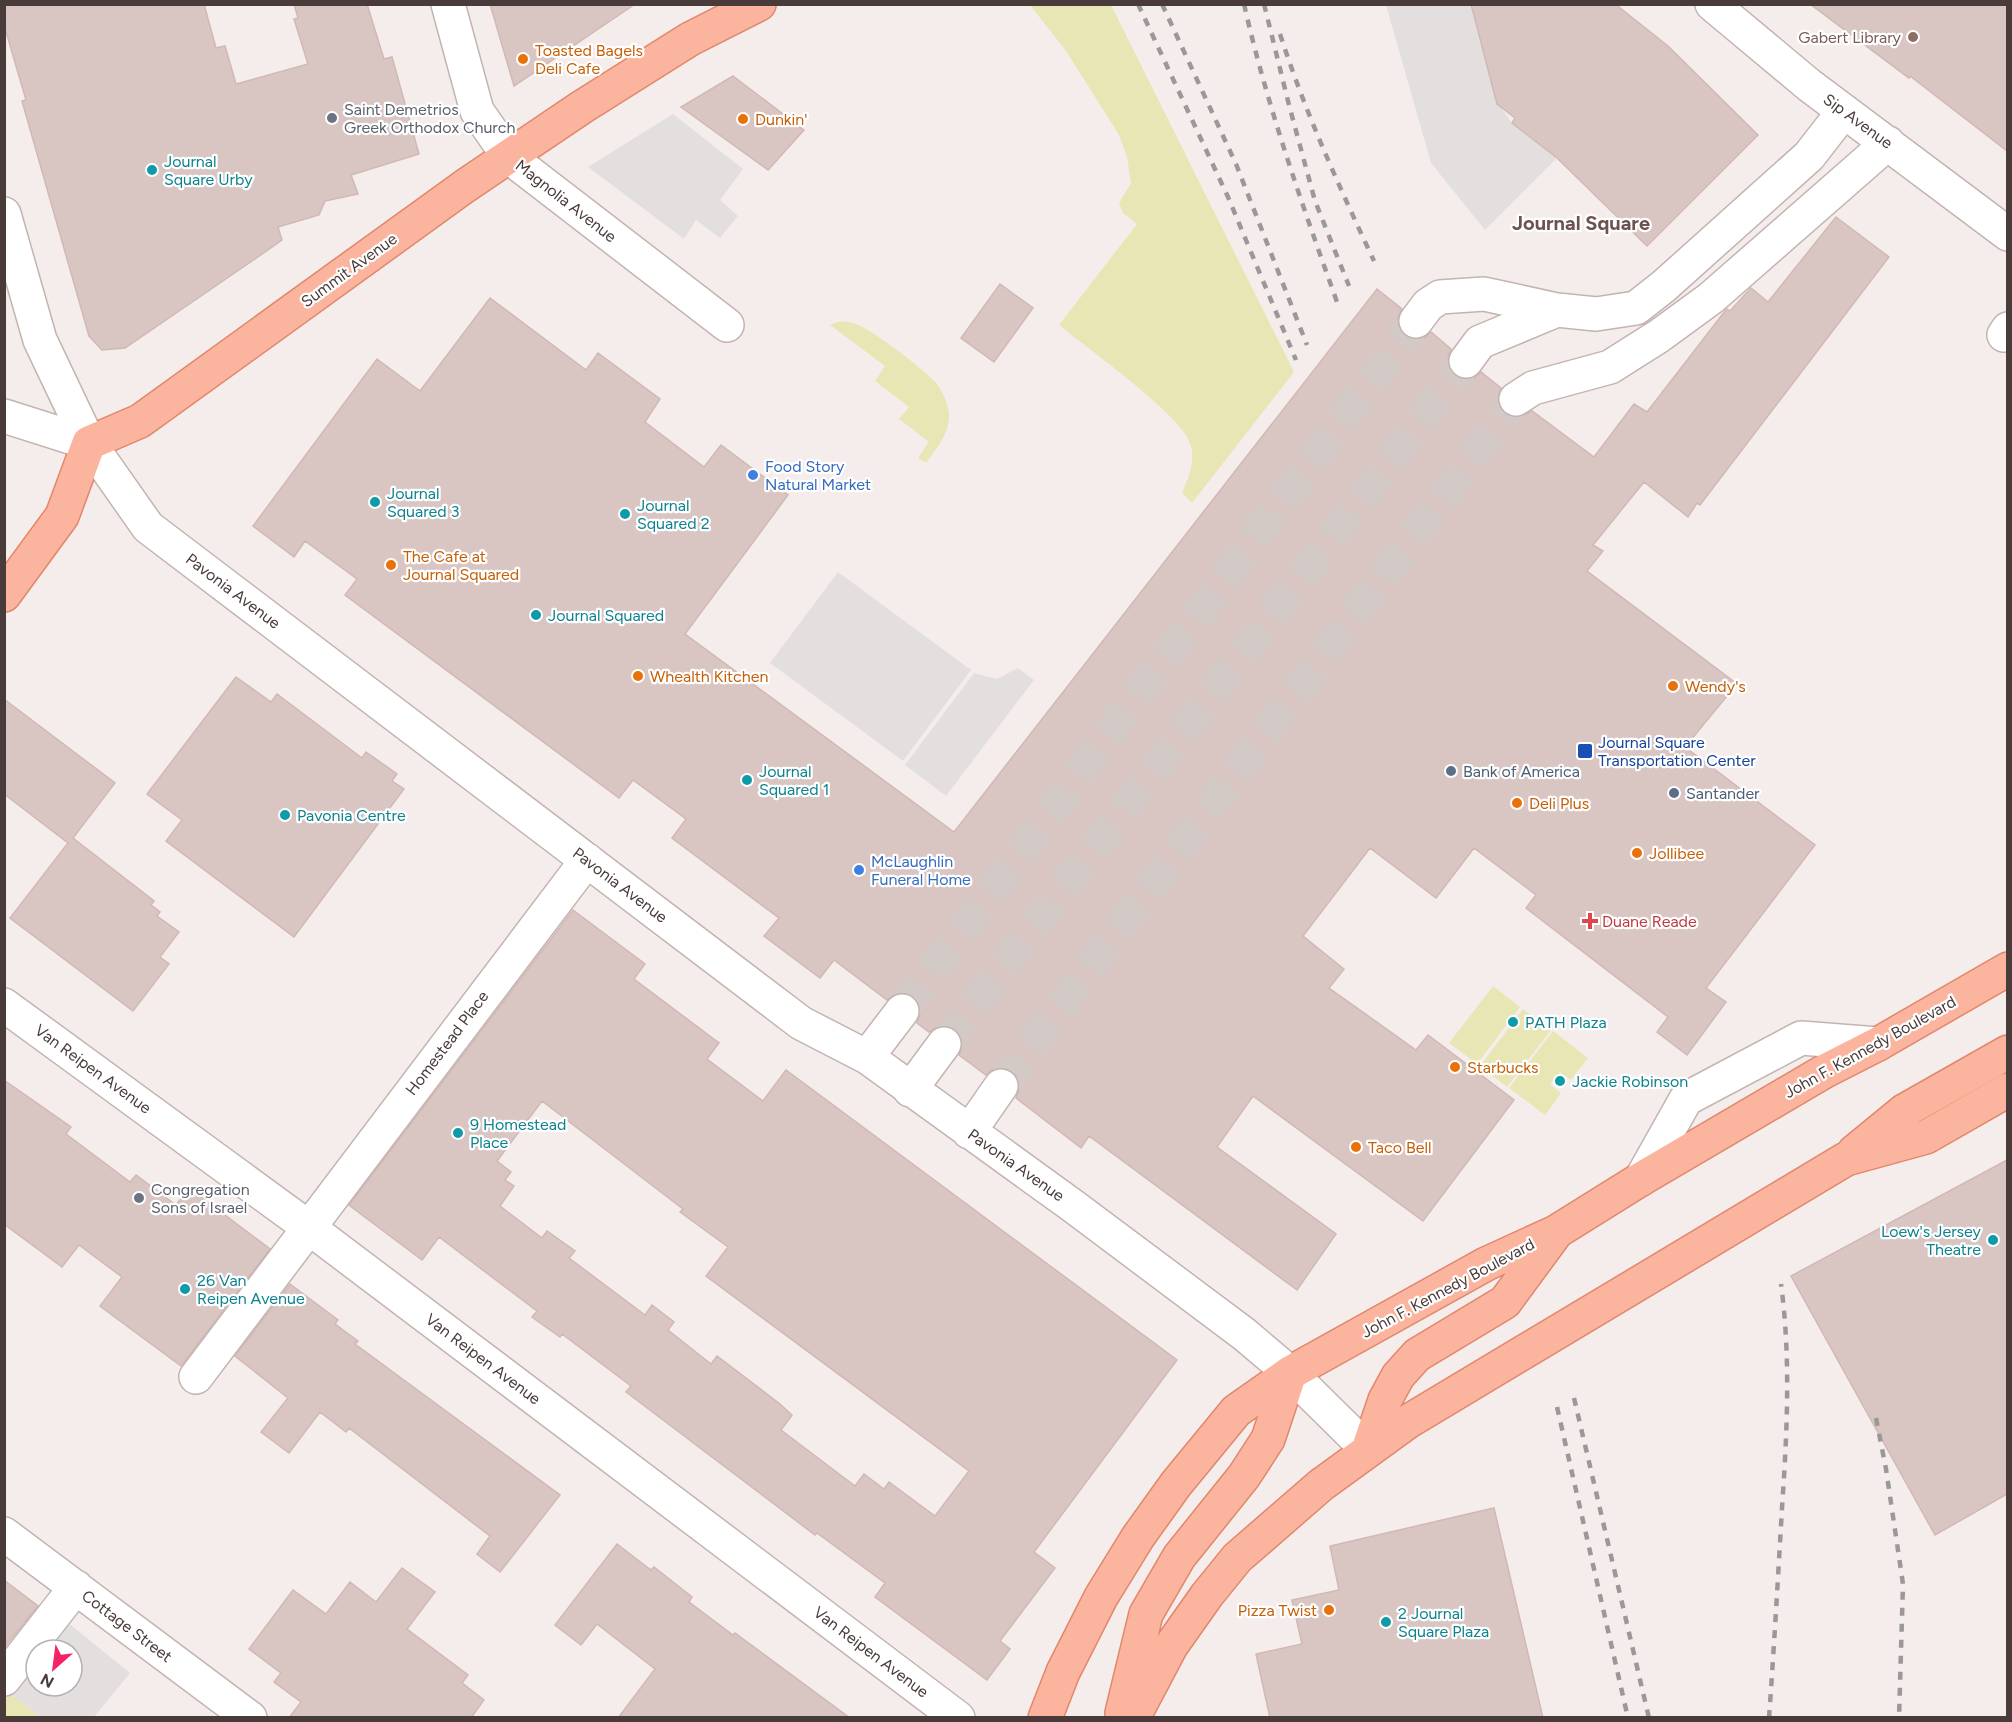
<svg xmlns="http://www.w3.org/2000/svg" width="2012" height="1722" font-family="Figtree,sans-serif">
<style>
.green{fill:#e8e6b5}
.parking{fill:#e4dfdf}
.building{fill:#d9c6c3;stroke:#d1b8b4;stroke-width:1.5;fill-rule:evenodd}
.lines{fill:none;stroke-linecap:round;stroke-linejoin:round}
.minor-tunnel{stroke:#d3c9c7;stroke-width:33;stroke-dasharray:33 16;stroke-linecap:butt}
.minor-casing{stroke:#c3b4b0;stroke-width:36}
.major-casing{stroke:#e1876c;stroke-width:36}
.minor{stroke:#fff;stroke-width:33}
.major{stroke:#fbb49d;stroke-width:33}
.rail{stroke:#999;stroke-width:4.5;stroke-dasharray:8 8;stroke-linecap:butt}
.education-dot{fill:#8d6e63;stroke:#fff;stroke-width:2}
.food-dot{fill:#e8710a;stroke:#fff;stroke-width:2}
.worship-dot{fill:#6b7280;stroke:#fff;stroke-width:2}
.culture-dot{fill:#0f9aa8;stroke:#fff;stroke-width:2}
.shop-dot{fill:#3f7fe0;stroke:#fff;stroke-width:2}
.transit-dot{fill:#1a4fb4;stroke:#fff;stroke-width:2}
.service-dot{fill:#5c6f8a;stroke:#fff;stroke-width:2}
.health-dot{fill:#e0444e;stroke:#fff;stroke-width:2}
.labels{text-anchor:middle;dominant-baseline:central;stroke-width:4.5;stroke-linejoin:round;paint-order:stroke}
.education-label{font-size:16px;fill:#785e54;stroke:#fff;text-anchor:end}
.food-label{font-size:16px;fill:#c56008;stroke:#fff;text-anchor:start}
.worship-label{font-size:16px;fill:#5b616d;stroke:#fff;text-anchor:start}
.street-label{font-size:16px;fill:#493b39;stroke:#fff}
.culture-label{font-size:16px;fill:#0d838f;stroke:#fff;text-anchor:start}
.shop-label{font-size:16px;fill:#366cbe;stroke:#fff;text-anchor:start}
.transit-label{font-size:16px;fill:#164399;stroke:#fff;text-anchor:start}
.service-label{font-size:16px;fill:#4e5e75;stroke:#fff;text-anchor:start}
.health-label{font-size:16px;fill:#be3a42;stroke:#fff;text-anchor:start}
.quarter-label{font-size:20px;font-weight:bold;fill:#6c5350;stroke:#fff}
</style>
<rect width="100%" height="100%" fill="#f5edeb"/>
<path class="green" d="M 1030,5 L 1111,5 L 1294,372 L 1192,503 L 1182,493 C 1189,477 1196,460 1190,443 C 1180,414 1087,348 1059,325 L 1137,224 L 1123,213 L 1119,203 L 1131,183 L 1127,157 L 1119,135 L 1066,51 Z
M 838,322 C 844,321 850,322 856,324 C 873,330 925,370 937,384 C 943,393 948,403 949,414 C 950,433 937,448 926,463 L 918,458 L 929,442 L 899,419 L 909,407 L 875,381 L 885,366 L 830,325 Z
M 1493,986 L 1520,1007 L 1477,1064 L 1449,1043 Z
M 1523,1009 L 1551,1030 L 1507,1087 L 1480,1066 Z
M 1553,1031 L 1588,1058 L 1571,1080 L 1560,1072 L 1550,1084 L 1561,1093 L 1545,1115 L 1509,1088 Z
M 8,1692 L 40,1717 L 5,1717 L 4,1697 Z"/>
<path class="parking" d="M 1386,5 L 1471,5 L 1500,106 L 1512,123 L 1557,158 L 1485,230 L 1431,163 Z
M 673,114 L 743,169 L 720,200 L 738,216 L 720,238 L 696,220 L 684,239 L 588,167 Z
M 838,572 L 971,670 L 903,761 L 770,663 Z
M 1018,668 L 1034,680 L 946,796 L 905,765 L 974,673 L 997,679 Z
M 66,1621 L 130,1673 L 94,1717 L 40,1717 L 8,1692 L 36,1658 L 36,1686 L 72,1686 L 72,1650 L 42,1650 Z"/>
<path class="building" d="M 4,4 L 204,4 L 216,48 L 225,46 L 236,84 L 308,64 L 294,19 L 298,18 L 294,4 L 367,4 L 384,59 L 392,57 L 419,154 L 351,175 L 358,194 L 325,201 L 319,215 L 278,227 L 282,240 L 255,259 L 125,348 L 102,350 L 89,336 L 22,101 L 26,100 L 4,25 Z
M 490,4 L 635,4 L 514,86 Z
M 1471,4 L 1615,4 L 1668,46 L 1758,135 L 1647,246 L 1557,158 L 1512,123 L 1515,118 L 1497,104 Z
M 1810,4 L 2007,4 L 2007,151 L 1910,76 L 1909,78 Z
M 733,76 L 804,130 L 768,170 L 681,107 Z
M 1836,217 L 1889,257 L 1700,505 L 1697,503 L 1688,517 L 1644,482 L 1593,545 L 1603,551 L 1587,571 L 1737,684 L 1685,747 L 1815,845 L 1706,988 L 1726,1002 L 1687,1055 L 1657,1032 L 1668,1017 L 1526,908 L 1536,895 L 1474,848 L 1436,898 L 1370,848 L 1303,936 L 1344,969 L 1329,988 L 1416,1050 L 1428,1035 L 1514,1100 L 1423,1221 L 1253,1096 L 1217,1147 L 1336,1234 L 1297,1290 L 1089,1136 L 1081,1148 L 1016,1098 L 1020,1087 L 1018,1078 L 1012,1071 L 1002,1067 L 993,1069 L 986,1075 L 959,1055 L 962,1047 L 961,1037 L 955,1029 L 946,1025 L 937,1027 L 929,1032 L 917,1023 L 920,1014 L 919,1004 L 913,996 L 904,992 L 895,994 L 887,1000 L 834,960 L 820,978 L 764,936 L 779,918 L 672,838 L 686,819 L 633,780 L 619,798 L 345,595 L 357,579 L 305,541 L 294,557 L 253,526 L 377,359 L 420,391 L 490,298 L 586,370 L 598,353 L 660,399 L 645,422 L 704,467 L 721,445 L 788,495 L 685,634 L 954,832 L 1377,289 L 1402,309 L 1397,319 L 1399,329 L 1404,336 L 1414,340 L 1424,338 L 1431,332 L 1451,349 L 1447,360 L 1449,369 L 1454,376 L 1464,380 L 1474,378 L 1481,372 L 1501,388 L 1497,401 L 1500,409 L 1507,415 L 1518,418 L 1532,411 L 1594,457 L 1634,404 L 1647,412 L 1725,311 L 1727,309 L 1730,311 L 1751,288 L 1768,302 Z
M 1000,284 L 1033,308 L 994,362 L 961,338 Z
M 236,677 L 271,702 L 277,694 L 362,758 L 366,752 L 397,774 L 392,781 L 404,789 L 294,937 L 166,841 L 182,820 L 147,794 Z
M 4,699 L 115,783 L 73,838 L 154,901 L 151,905 L 160,912 L 157,916 L 179,932 L 160,957 L 169,964 L 133,1011 L 10,918 L 68,843 L 4,794 Z
M 573,910 L 645,964 L 634,979 L 719,1043 L 707,1059 L 763,1101 L 786,1070 L 1177,1360 L 1034,1552 L 1055,1568 L 1000,1641 L 1010,1649 L 987,1680 L 875,1597 L 885,1583 L 817,1533 L 815,1535 L 626,1392 L 631,1386 L 562,1334 L 560,1337 L 532,1317 L 537,1311 L 439,1237 L 422,1260 L 349,1205 ZM 542,1101 L 683,1209 L 680,1212 L 728,1247 L 706,1276 L 969,1471 L 935,1516 L 889,1482 L 884,1489 L 864,1474 L 855,1486 L 781,1430 L 792,1415 L 780,1404 L 717,1356 L 711,1364 L 668,1330 L 674,1322 L 652,1305 L 645,1315 L 569,1258 L 575,1251 L 547,1231 L 542,1238 L 500,1206 L 514,1186 L 505,1180 L 511,1172 L 497,1161 Z
M 4,1080 L 71,1127 L 66,1134 L 130,1182 L 136,1175 L 176,1205 L 189,1188 L 270,1249 L 181,1366 L 100,1306 L 122,1277 L 79,1245 L 62,1267 L 4,1224 Z
M 2007,1160 L 2007,1494 L 1935,1535 L 1791,1276 Z
M 290,1284 L 338,1320 L 335,1324 L 358,1341 L 355,1344 L 560,1495 L 500,1572 L 477,1554 L 490,1536 L 349,1428 L 346,1432 L 320,1412 L 289,1453 L 261,1432 L 288,1398 L 235,1356 Z
M 1494,1508 L 1543,1718 L 1270,1718 L 1256,1654 L 1302,1644 L 1292,1600 L 1339,1590 L 1330,1546 Z
M 617,1544 L 651,1570 L 654,1567 L 692,1597 L 689,1602 L 733,1635 L 735,1633 L 850,1718 L 618,1718 L 655,1669 L 597,1624 L 581,1645 L 555,1625 Z
M 402,1568 L 435,1592 L 407,1629 L 468,1675 L 462,1683 L 484,1700 L 471,1718 L 289,1718 L 301,1702 L 274,1682 L 281,1673 L 249,1649 L 293,1590 L 326,1614 L 350,1582 L 376,1602 Z
M 4,1580 L 38,1606 L 4,1648 Z"/>
<g class="lines">
<path class="minor-tunnel" d="M 902,1011 L 1416,321
M 944,1044 L 1466,361
M 1001,1086 L 1516,399"/>
<defs>
<path id="minor" d="M 448,4 L 477,111 L 509,157 L 727,325
M 1712,4 L 1809,85 L 2008,234
M 4,214 L 40,340 L 89,443 L 148,527 L 801,1023 L 867,1057 L 1073,1206 L 1244,1334 L 1290,1373 L 1368,1450
M 1416,321 L 1428,305 L 1440,297 L 1484,294 L 1557,310 L 1596,314 L 1636,308 L 1664,286 L 1809,156 L 1844,111
M 2004,335 L 2008,329
M 1466,361 L 1480,342 L 1557,310
M 1516,399 L 1533,388 L 1610,367 L 1659,336 L 1711,298 L 1888,143
M 4,416 L 89,443
M 4,1005 L 308,1227 L 958,1718
M 867,1057 L 902,1011
M 910,1090 L 944,1044
M 969,1132 L 1001,1086
M 1641,1179 L 1686,1099 L 1801,1038 L 1878,1044
M 196,1377 L 587,860
M 4,1534 L 250,1718
M 4,1679 L 76,1587"/>
<path id="major" d="M 4,595 L 62,516 L 89,443 L 140,421 L 465,186 L 582,107 L 690,39 L 759,4
M 1854,1152 L 1904,1111 L 2008,1052
M 1368,1450 L 1385,1400 L 1398,1376 L 1417,1355 L 1505,1302 L 1555,1234
M 1122,1713 L 1146,1614 L 1179,1557 L 1244,1476 L 1268,1439 L 1290,1373
M 1045,1718 L 1063,1672 L 1101,1597 L 1138,1537 L 1176,1484 L 1236,1411 L 1290,1373 L 1486,1264 L 1556,1232 L 1641,1179 L 1825,1071 L 1878,1044 L 2008,969
M 1133,1718 L 1171,1646 L 1207,1595 L 1237,1558 L 1321,1485 L 1409,1421 L 1846,1159 L 1926,1137 L 2008,1090"/>
</defs>
<use href="#minor" class="minor-casing"/>
<use href="#major" class="major-casing"/>
<use href="#minor" class="minor"/>
<use href="#major" class="major"/>
<path class="rail" d="M 1138,4 L 1228,197 L 1296,360
M 1162,4 L 1236,164 L 1307,345
M 1244,4 C 1267,106 1302,204 1337,302
M 1264,4 L 1289,105 L 1315,201 L 1349,286
M 1280,34 C 1305,112 1339,186 1374,261
M 1574,1398 L 1649,1718
M 1557,1407 L 1628,1718
M 1876,1418 L 1886,1469 L 1903,1584 L 1899,1718
M 1769,1718 C 1774,1648 1778,1578 1782,1508 C 1787,1433 1791,1359 1781,1284"/>
</g>
<circle class="education-dot" cx="1913" cy="37" r="6"/>
<g class="food-dot">
<circle cx="523" cy="59" r="6"/>
<circle cx="743" cy="119" r="6"/>
<circle cx="391" cy="565" r="6"/>
<circle cx="638" cy="676" r="6"/>
<circle cx="1673" cy="686" r="6"/>
<circle cx="1517" cy="803" r="6"/>
<circle cx="1637" cy="853" r="6"/>
<circle cx="1455" cy="1067" r="6"/>
<circle cx="1356" cy="1147" r="6"/>
<circle cx="1329" cy="1610" r="6"/>
</g>
<g class="worship-dot">
<circle cx="332" cy="118" r="6"/>
<circle cx="139" cy="1198" r="6"/>
</g>
<g class="culture-dot">
<circle cx="152" cy="170" r="6"/>
<circle cx="375" cy="502" r="6"/>
<circle cx="625" cy="514" r="6"/>
<circle cx="536" cy="615" r="6"/>
<circle cx="747" cy="780" r="6"/>
<circle cx="285" cy="815" r="6"/>
<circle cx="1513" cy="1022" r="6"/>
<circle cx="1560" cy="1081" r="6"/>
<circle cx="458" cy="1133" r="6"/>
<circle cx="1993" cy="1240" r="6"/>
<circle cx="185" cy="1289" r="6"/>
<circle cx="1386" cy="1622" r="6"/>
</g>
<g class="shop-dot">
<circle cx="753" cy="475" r="6"/>
<circle cx="859" cy="870" r="6"/>
</g>
<rect class="transit-dot" x="1577" y="743" width="16" height="16" rx="3"/>
<g class="service-dot">
<circle cx="1451" cy="771" r="6"/>
<circle cx="1674" cy="793" r="6"/>
</g>
<path class="health-dot" d="M1587 912h6v6h6v6h-6v6h-6v-6h-6v-6h6z"/>
<g class="labels">
<g class="education-label">
<text x="1901" y="37">Gabert Library</text>
</g>
<g class="food-label">
<text x="535" y="50">Toasted Bagels<tspan x="535" dy="18">Deli Cafe</tspan></text>
<text x="755" y="119">Dunkin'</text>
<text x="403" y="556">The Cafe at<tspan x="403" dy="18">Journal Squared</tspan></text>
<text x="650" y="676">Whealth Kitchen</text>
<text x="1685" y="686">Wendy's</text>
<text x="1529" y="803">Deli Plus</text>
<text x="1649" y="853">Jollibee</text>
<text x="1467" y="1067">Starbucks</text>
<text x="1368" y="1147">Taco Bell</text>
<text x="1317" y="1610" text-anchor="end">Pizza Twist</text>
</g>
<g class="worship-label">
<text x="344" y="109">Saint Demetrios<tspan x="344" dy="18">Greek Orthodox Church</tspan></text>
<text x="151" y="1189">Congregation<tspan x="151" dy="18">Sons of Israel</tspan></text>
</g>
<g class="street-label">
<text transform="translate(1858 121) rotate(36)">Sip Avenue</text>
<text transform="translate(566 201) rotate(38)">Magnolia Avenue</text>
<text transform="translate(349 270) rotate(-36)">Summit Avenue</text>
<text transform="translate(233 591) rotate(37)">Pavonia Avenue</text>
<text transform="translate(620 885) rotate(37)">Pavonia Avenue</text>
<text transform="translate(447 1043) rotate(-53)">Homestead Place</text>
<text transform="translate(1870 1047) rotate(-29)">John F. Kennedy Boulevard</text>
<text transform="translate(93 1069) rotate(36)">Van Reipen Avenue</text>
<text transform="translate(1016 1165) rotate(35)">Pavonia Avenue</text>
<text transform="translate(1448 1288) rotate(-28)">John F. Kennedy Boulevard</text>
<text transform="translate(483 1359) rotate(37)">Van Reipen Avenue</text>
<text transform="translate(127 1626) rotate(37)">Cottage Street</text>
<text transform="translate(871 1652) rotate(37)">Van Reipen Avenue</text>
</g>
<g class="culture-label">
<text x="164" y="161">Journal<tspan x="164" dy="18">Square Urby</tspan></text>
<text x="387" y="493">Journal<tspan x="387" dy="18">Squared 3</tspan></text>
<text x="637" y="505">Journal<tspan x="637" dy="18">Squared 2</tspan></text>
<text x="548" y="615">Journal Squared</text>
<text x="759" y="771">Journal<tspan x="759" dy="18">Squared 1</tspan></text>
<text x="297" y="815">Pavonia Centre</text>
<text x="1525" y="1022">PATH Plaza</text>
<text x="1572" y="1081">Jackie Robinson</text>
<text x="470" y="1124">9 Homestead<tspan x="470" dy="18">Place</tspan></text>
<text x="1981" y="1231" text-anchor="end">Loew's Jersey<tspan x="1981" dy="18">Theatre</tspan></text>
<text x="197" y="1280">26 Van<tspan x="197" dy="18">Reipen Avenue</tspan></text>
<text x="1398" y="1613">2 Journal<tspan x="1398" dy="18">Square Plaza</tspan></text>
</g>
<g class="shop-label">
<text x="765" y="466">Food Story<tspan x="765" dy="18">Natural Market</tspan></text>
<text x="871" y="861">McLaughlin<tspan x="871" dy="18">Funeral Home</tspan></text>
</g>
<g class="transit-label">
<text x="1598" y="742">Journal Square<tspan x="1598" dy="18">Transportation Center</tspan></text>
</g>
<g class="service-label">
<text x="1463" y="771">Bank of America</text>
<text x="1686" y="793">Santander</text>
</g>
<g class="health-label">
<text x="1602" y="921">Duane Reade</text>
</g>
<g class="quarter-label">
<text x="1581" y="223">Journal Square</text>
</g>
</g>
<rect width="2012" height="1722" fill="none" stroke="#493b39" stroke-width="12"/>
<g transform="translate(54 1668) rotate(208)"><circle r="28" fill="#ffffff" stroke="#b6b1b0" stroke-width="1.5"/>
<path d="M0-4.5L10 22L0 15L-10 22Z" fill="#f42366"/>
<text y="-9" font-size="16" font-weight="bold" text-anchor="middle" fill="#493b39">N</text>
</g>
</svg>
